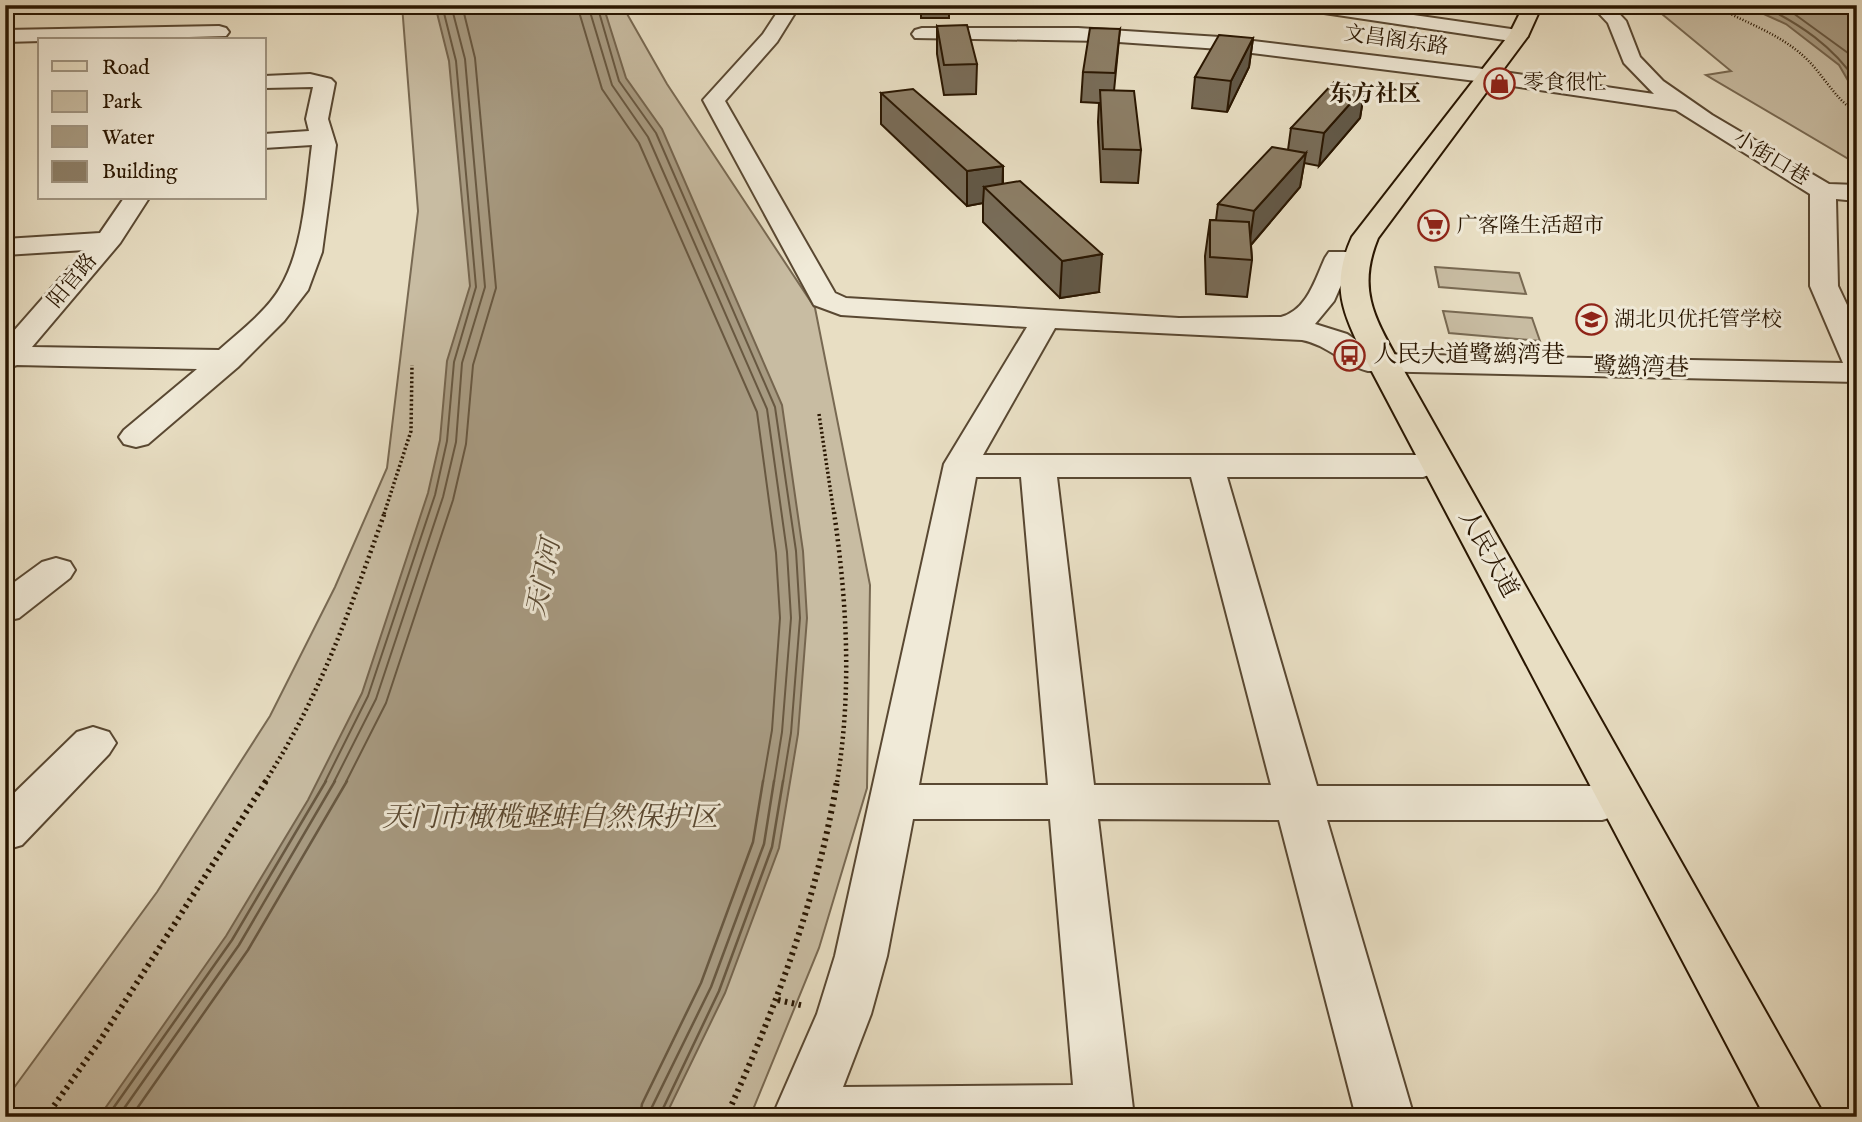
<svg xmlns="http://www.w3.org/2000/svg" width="1862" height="1122" font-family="'IM FELL English','Noto Serif SC',serif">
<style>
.green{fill:#c8bca2;stroke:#786952;stroke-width:2}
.water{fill:#a79a81;stroke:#75654e;stroke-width:2}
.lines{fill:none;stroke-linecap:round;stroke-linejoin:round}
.shore-far1{stroke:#685841;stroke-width:2}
.shore{stroke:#685841;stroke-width:2.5}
.minor-casing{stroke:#594832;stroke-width:4}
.major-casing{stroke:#291601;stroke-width:4}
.path-far3{stroke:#291601;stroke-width:2.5;stroke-dasharray:1 2;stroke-linecap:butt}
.path-far2{stroke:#291601;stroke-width:3.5;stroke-dasharray:2 2.5;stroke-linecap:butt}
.path-far1{stroke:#291601;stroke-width:4.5;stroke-dasharray:2 3.5;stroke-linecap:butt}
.path{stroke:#291601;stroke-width:6;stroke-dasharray:2.5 4.5;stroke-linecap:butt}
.minor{fill:#f0ead8;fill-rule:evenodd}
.major{fill:#e8dec3;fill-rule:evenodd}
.wall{fill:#786c58;stroke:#291601;stroke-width:2}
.shaded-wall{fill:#625847;stroke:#291601;stroke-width:2}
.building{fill:#8c7e66;stroke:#291601;stroke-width:2}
.labels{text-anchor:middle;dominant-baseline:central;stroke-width:6;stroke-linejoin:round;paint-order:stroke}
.far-street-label{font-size:21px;fill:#291601;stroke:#f0ead8}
.far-poi-label{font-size:21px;fill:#291601;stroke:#f0ead8;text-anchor:start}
.far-quarter-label{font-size:23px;font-weight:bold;fill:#291601;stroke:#f0ead8}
.poi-label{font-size:24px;fill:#291601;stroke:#f0ead8;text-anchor:start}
.street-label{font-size:24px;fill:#291601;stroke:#f0ead8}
.water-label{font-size:26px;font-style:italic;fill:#5b4b34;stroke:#f0ead8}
.near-park-label{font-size:28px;font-style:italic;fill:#594831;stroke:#f0ead8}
</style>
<rect width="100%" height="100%" fill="#e8dec3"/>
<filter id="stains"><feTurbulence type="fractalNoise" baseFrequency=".00286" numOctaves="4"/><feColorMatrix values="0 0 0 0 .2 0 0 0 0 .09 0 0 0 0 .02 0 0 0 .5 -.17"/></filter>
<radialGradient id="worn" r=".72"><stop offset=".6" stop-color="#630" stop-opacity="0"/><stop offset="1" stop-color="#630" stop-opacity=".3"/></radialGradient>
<path class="green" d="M 402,5 L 622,5 L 667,84 L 815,308 L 870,585 L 867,788 L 819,948 L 750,1117 L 5,1117 L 5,1100 L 157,892 L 270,716 L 335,587 L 387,468 L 418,211 Z
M 1651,5 L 1857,5 L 1857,164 L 1706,75 L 1731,71 Z
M 1435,267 L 1519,273 L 1526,294 L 1439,287 Z
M 1443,311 L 1532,318 L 1540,341 L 1449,333 Z"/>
<path class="water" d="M 435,5 L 603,5 L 626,78 L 662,129 L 782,405 L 803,551 L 807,618 L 798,734 L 779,848 L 725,993 L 665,1117 L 99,1117 L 226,936 L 308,800 L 362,693 L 428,493 L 440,440 L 447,361 L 470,286 L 449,61 Z
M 1744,5 L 1857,5 L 1857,96 L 1839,65 L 1786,24 Z"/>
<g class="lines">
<path class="shore-far1" d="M 577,5 L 602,89 L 639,143 L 757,412 L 776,553 L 780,618 L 772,730 L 763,782
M 588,5 L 612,85 L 648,137 L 767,409 L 787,552 L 791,618 L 782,732 L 774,782
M 597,5 L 619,81 L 656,133 L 775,407 L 796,551 L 800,618 L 791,733 L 783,782
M 1761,5 C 1800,24 1833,46 1857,82
M 1782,5 L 1848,53 L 1857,64
M 325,782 L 368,696 L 435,495 L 447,441 L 454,362 L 476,287 L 456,61 L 442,5
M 334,782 L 376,699 L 443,497 L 456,442 L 462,363 L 485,287 L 465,59 L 451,5
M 346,782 L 386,703 L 453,500 L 466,444 L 473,365 L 496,288 L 475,58 L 462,5"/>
<path class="shore" d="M 107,1117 L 232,940 L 326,781
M 118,1117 L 239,945 L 335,781
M 131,1117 L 248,950 L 347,781
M 640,1117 L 642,1104 L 701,983 L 753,842 L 763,781
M 651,1117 L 652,1107 L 711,987 L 764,844 L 774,781
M 659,1117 L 719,991 L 772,847 L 783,781"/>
<defs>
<path id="minor" d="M 782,5 L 800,5 L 777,42 L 725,101 L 835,293 L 846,298 L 1179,318 L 1281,317 C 1307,310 1315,280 1325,258 L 1329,252 L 1349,252 L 1353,258 L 1334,301 L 1315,324 L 1347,334 L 1377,354 L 1843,363 L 1810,286 L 1810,194 L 1676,110 L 1492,83 L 1220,49 L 1104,41 L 915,38 L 912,34 L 915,30 L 922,28 L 1078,28 L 1220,37 L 1476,68 L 1654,94 L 1624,63 L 1608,23 L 1591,5 L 1611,5 L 1626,21 L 1640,57 L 1663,81 L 1712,115 L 1829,184 L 1857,185 L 1857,201 L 1836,199 L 1838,286 L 1857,326 L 1857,382 L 1368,371 C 1344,365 1328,345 1302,340 L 1055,328 L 983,455 L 1423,455 L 1435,459 L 1441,466 L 1435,473 L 1423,477 L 1227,477 L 1317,786 L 1602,786 L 1619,791 L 1626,803 L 1619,815 L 1602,820 L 1327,820 L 1414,1117 L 1356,1117 L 1279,820 L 1098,819 L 1134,1117 L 772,1117 L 817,1014 L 835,956 L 944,464 L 1027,327 L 841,315 L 814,305 L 703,100 L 763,34 ZM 976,477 L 1021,477 L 1048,785 L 919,785 ZM 1057,477 L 1191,477 L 1271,785 L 1094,785 ZM 913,819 L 1050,819 L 1073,1085 L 843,1087 L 871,1014 L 887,956 Z
M 1295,5 L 1344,5 L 1518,30 L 1528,36 L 1518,42 L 1304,10 Z
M 219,26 L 226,28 L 229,32 L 226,36 L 5,42 L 5,30 Z
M 310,74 L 331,79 L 335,83 L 328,119 L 336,145 L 331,185 L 322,252 L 308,290 L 284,321 L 238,367 L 148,444 L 136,447 L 124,444 L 119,437 L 124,430 L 197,369 L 17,365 L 5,369 L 5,341 L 85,250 L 5,255 L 5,239 L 100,233 L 124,198 L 149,198 L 120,243 L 32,347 L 219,350 C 239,332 266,312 280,288 C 304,248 306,190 312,145 L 264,148 L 264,134 L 309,131 L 306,119 L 313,87 L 264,88 L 264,76 Z
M 56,558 L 70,562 L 75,570 L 70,578 L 19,618 L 5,621 L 5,589 L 42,562 Z
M 93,727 L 109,732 L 116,743 L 109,754 L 22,845 L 5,850 L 5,802 L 77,732 Z"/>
<path id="major" d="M 1524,5 L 1542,5 L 1528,36 L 1378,238 C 1357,289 1374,317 1399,362 L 1825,1117 L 1765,1117 L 1367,362 C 1344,315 1329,288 1352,237 L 1509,35 Z"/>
</defs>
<use href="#minor" class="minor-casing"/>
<use href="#major" class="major-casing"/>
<path class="path-far3" d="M 1713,5 C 1742,21 1775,32 1800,53 C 1822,71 1833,98 1857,113"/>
<path class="path-far2" d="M 819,414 L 834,514
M 384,514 L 411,431 L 412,365"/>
<path class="path-far1" d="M 834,512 C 847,602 852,692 837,782
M 265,782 C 321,695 350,609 385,512"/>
<path class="path" d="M 778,1000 L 805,1006
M 46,1117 L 99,1042 L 266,781
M 726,1117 C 776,1008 817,899 837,781"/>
<use href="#minor" class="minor"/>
<use href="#major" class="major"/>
</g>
<path class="wall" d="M 921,5 L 949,5 L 949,18 L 921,18 Z
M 937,26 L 977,64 L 976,94 L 944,95 L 937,54 Z
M 1120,29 L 1114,91 L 1141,150 L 1138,183 L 1101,182 L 1098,122 L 1099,103 L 1081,102 L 1083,72 Z
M 1253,38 L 1249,67 L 1227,112 L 1192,108 L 1195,77 Z
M 1365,87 L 1360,118 L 1319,166 L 1304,163 L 1300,187 L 1251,245 L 1252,260 L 1247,297 L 1206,294 L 1205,256 L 1210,220 L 1216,220 L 1218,204 L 1288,150 L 1291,128 Z
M 881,93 L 1003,166 L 1003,184 L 1099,292 L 1060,298 L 983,222 L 983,203 L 967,206 L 881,124 Z"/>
<path class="shaded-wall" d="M 1253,38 L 1249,67 L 1227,112 L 1231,81 Z
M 1365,87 L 1360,118 L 1319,166 L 1324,133 Z
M 1306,153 L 1300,187 L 1249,247 L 1254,211 Z
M 1003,166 L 1002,200 L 984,187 L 983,203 L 967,206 L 967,171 Z
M 1102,254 L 1099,292 L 1060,298 L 1062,261 Z"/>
<path class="building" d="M 967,25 L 977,64 L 944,65 L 937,26 Z
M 1090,28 L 1120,29 L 1115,73 L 1083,72 Z
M 1219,35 L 1253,38 L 1231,81 L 1195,77 Z
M 1334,82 L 1365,87 L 1324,133 L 1291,128 Z
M 913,89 L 1003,166 L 967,171 L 881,93 Z
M 1100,90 L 1134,91 L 1141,150 L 1103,149 Z
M 1272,147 L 1306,153 L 1254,211 L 1218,204 Z
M 1020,181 L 1102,254 L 1062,261 L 984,187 Z
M 1210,220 L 1249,222 L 1252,260 L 1210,257 Z"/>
<defs>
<symbol id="shop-ring" viewBox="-11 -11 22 22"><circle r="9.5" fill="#f0ead8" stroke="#8f2418" stroke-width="1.5"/><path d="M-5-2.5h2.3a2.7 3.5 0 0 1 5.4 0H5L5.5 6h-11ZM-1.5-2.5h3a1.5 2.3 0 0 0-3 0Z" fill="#8f2418"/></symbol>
<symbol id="supermarket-ring" viewBox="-11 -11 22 22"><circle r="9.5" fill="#f0ead8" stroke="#8f2418" stroke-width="1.5"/><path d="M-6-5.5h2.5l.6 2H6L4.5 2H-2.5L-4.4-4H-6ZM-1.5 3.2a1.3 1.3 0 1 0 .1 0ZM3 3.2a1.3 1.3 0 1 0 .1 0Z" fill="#8f2418"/></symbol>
<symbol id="school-ring" viewBox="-11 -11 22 22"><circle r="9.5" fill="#f0ead8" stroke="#8f2418" stroke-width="1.5"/><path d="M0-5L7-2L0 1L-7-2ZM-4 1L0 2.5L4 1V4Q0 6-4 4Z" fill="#8f2418"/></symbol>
<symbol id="bus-ring" viewBox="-11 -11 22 22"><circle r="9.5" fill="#f0ead8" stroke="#8f2418" stroke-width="1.5"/><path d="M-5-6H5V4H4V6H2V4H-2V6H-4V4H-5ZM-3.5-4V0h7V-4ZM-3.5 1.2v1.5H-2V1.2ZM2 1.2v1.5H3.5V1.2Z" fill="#8f2418"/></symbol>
</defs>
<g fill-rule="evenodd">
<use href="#shop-ring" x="1482" y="66" width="35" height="35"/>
<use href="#supermarket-ring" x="1416" y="208" width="35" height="35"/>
<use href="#school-ring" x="1574" y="302" width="35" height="35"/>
<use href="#bus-ring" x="1332" y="338" width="35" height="35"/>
</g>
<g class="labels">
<g class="far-street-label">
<text transform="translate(1396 41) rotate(8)">文昌阁东路</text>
<text transform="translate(1771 159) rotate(31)">小街口巷</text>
<text transform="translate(73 281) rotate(-50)">阳官路</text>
</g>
<g class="far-poi-label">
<text x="1523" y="83">零食很忙</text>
<text x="1457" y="226">广客隆生活超市</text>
<text x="1614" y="320">湖北贝优托管学校</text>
</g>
<g class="far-quarter-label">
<text x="1375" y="94">东方社区</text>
</g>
<g class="poi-label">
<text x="1373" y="355">人民大道鹭鹚湾巷</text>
</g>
<g class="street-label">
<text transform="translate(1641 368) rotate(1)">鹭鹚湾巷</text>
<text transform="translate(1488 554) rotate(61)">人民大道</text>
</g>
<g class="water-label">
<text transform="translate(544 578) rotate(-78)">天门河</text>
</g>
<g class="near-park-label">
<text x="550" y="818">天门市橄榄蛏蚌自然保护区</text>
</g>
</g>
<rect width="1862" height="1122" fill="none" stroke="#e8dec3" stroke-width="28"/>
<rect x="7" y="7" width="1848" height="1108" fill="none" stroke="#291601" stroke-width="3.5"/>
<rect x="14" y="14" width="1834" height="1094" fill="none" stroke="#291601" stroke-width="2"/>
<rect x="38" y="38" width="228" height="161" fill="#f0ead8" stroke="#a09582" stroke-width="2"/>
<rect x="52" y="61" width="35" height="10" fill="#e8dec3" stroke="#a09582" stroke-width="2"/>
<text x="102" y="74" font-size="21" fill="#291601">Road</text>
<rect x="52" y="91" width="35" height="21" fill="#c8bca2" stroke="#a09582" stroke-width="2"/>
<text x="102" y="108" font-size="21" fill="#291601">Park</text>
<rect x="52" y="126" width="35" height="21" fill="#a79a81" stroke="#a09582" stroke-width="2"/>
<text x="102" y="144" font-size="21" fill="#291601">Water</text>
<rect x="52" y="161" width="35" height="21" fill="#8c7e66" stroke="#a09582" stroke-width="2"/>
<text x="102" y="178" font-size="21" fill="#291601">Building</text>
<rect width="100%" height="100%" filter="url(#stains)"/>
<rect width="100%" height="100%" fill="url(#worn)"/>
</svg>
